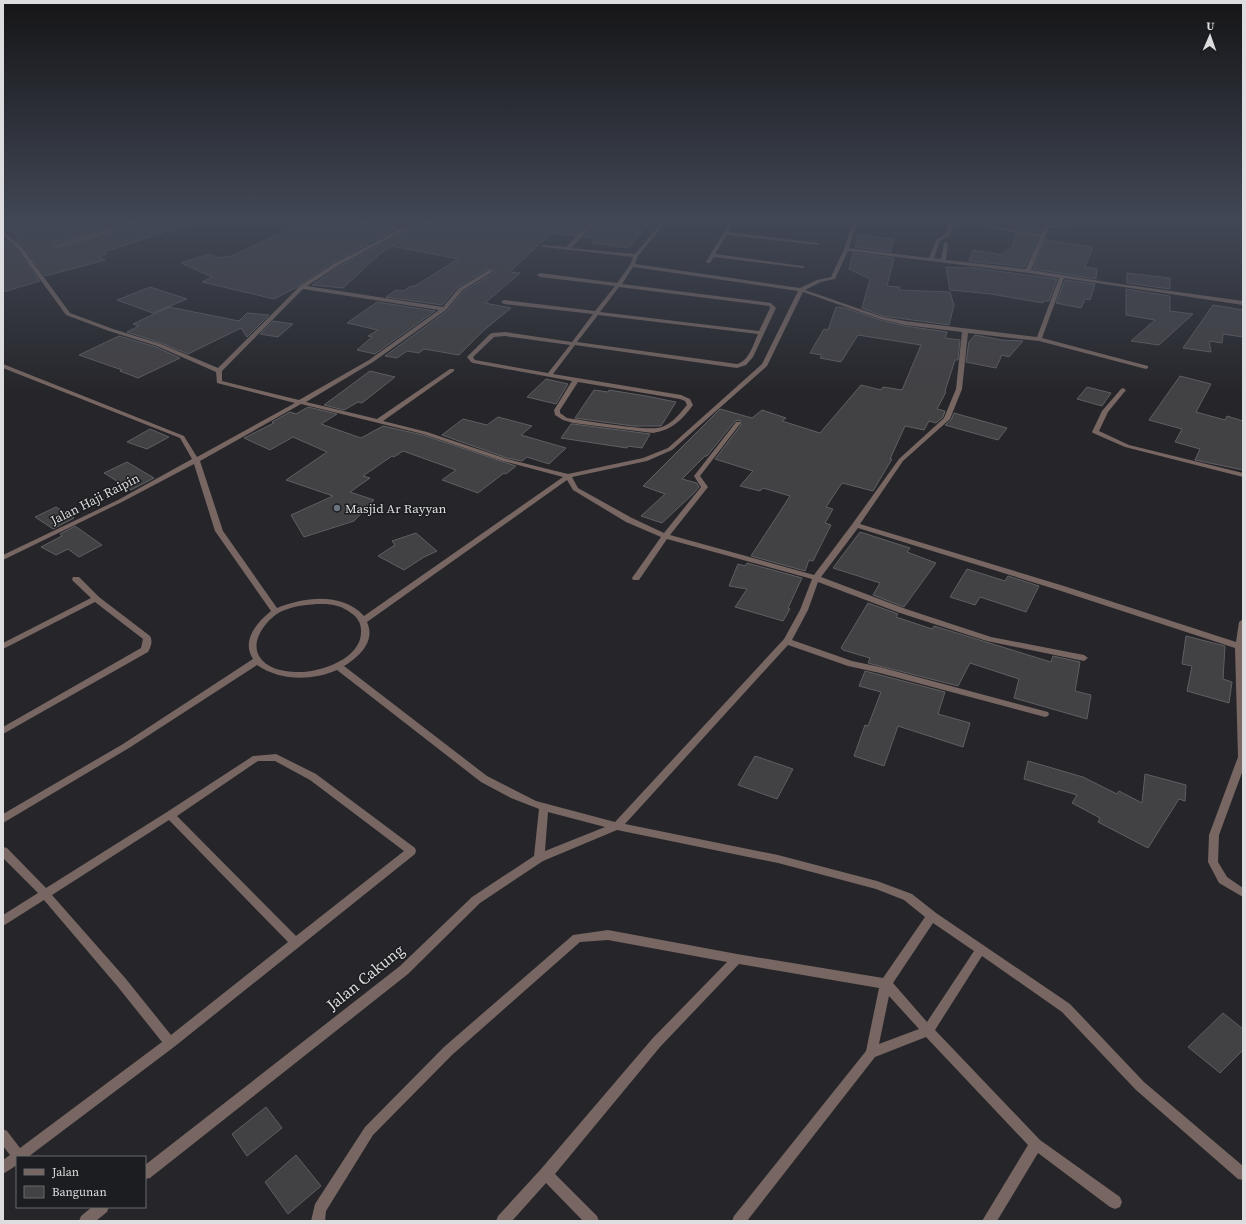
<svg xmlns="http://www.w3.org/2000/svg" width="1246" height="1224" font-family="'Source Serif 4',serif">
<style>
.building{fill:#424144;stroke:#5f5e62}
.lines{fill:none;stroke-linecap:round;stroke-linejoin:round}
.street{fill:#776661;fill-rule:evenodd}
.worship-dot{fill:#6b7280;stroke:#1c1d20;stroke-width:1.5}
.labels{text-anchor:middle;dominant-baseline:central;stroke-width:3;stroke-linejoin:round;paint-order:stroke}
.street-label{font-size:13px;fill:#dddddf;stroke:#1c1d20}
.poi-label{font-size:13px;fill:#dddddf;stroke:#1c1d20;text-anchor:start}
.near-street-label{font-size:16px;fill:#dddddf;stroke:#1c1d20}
</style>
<rect width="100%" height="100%" fill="#26262a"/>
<path class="building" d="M 3,222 L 129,222 L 53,245 L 54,247 L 58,248 L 131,227 L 139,222 L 189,222 L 189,224 L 104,252 L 107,254 L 98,257 L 105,260 L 45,276 L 23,246 L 15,239 L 21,237 L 3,227 Z
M 308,222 L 349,222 L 352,224 L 382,227 L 392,231 L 334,262 L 297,287 L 274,299 L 202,282 L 212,277 L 181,263 L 209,254 L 219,258 L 226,256 L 230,257 L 297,225 Z
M 373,222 L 420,222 L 400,227 L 383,223 Z
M 429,222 L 456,225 L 461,222 L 590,222 L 576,236 L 551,233 L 510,272 L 520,273 L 485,303 L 511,308 L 483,331 L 459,355 L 424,349 L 419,353 L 407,351 L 397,358 L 385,356 L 447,311 L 464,291 L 495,272 L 495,270 L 488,269 L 458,287 L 442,305 L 386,297 L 396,290 L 403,291 L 411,286 L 415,286 L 458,259 L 392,246 L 381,253 L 343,288 L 312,285 L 340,266 L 403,233 L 424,226 L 445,229 L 448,227 L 447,226 Z
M 598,222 L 597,222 L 650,222 L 629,248 L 592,243 L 596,238 L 584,237 Z
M 1017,222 L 1025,222 L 1045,224 L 1040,232 L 1016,228 Z
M 1015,234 L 1038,238 L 1025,267 L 969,261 L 973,250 L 1003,255 L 1004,252 L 1013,247 Z
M 858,235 L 894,239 L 891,252 L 855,247 Z
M 1045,240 L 1093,247 L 1085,267 L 1097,269 L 1096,279 L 1033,269 Z
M 7,241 L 17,250 L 40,281 L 3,292 L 3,242 Z
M 853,253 L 894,258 L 887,286 L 900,287 L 899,290 L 950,292 L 954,305 L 949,325 L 883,316 L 862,308 L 870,279 L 849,269 Z
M 946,267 L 966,268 L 967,267 L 1057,279 L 1049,301 L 1044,301 L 1043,303 L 991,294 L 950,290 Z
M 1127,273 L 1170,278 L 1170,289 L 1127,283 Z
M 1065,280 L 1095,284 L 1090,300 L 1085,299 L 1081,308 L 1056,303 Z
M 150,287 L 187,299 L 153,313 L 117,300 Z
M 1126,289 L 1170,296 L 1170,311 L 1193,314 L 1159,345 L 1131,341 L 1155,320 L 1126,315 Z
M 377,302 L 435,311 L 375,354 L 357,350 L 372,337 L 368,336 L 378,330 L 347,323 Z
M 1213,305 L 1243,310 L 1243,337 L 1223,334 L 1222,343 L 1209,341 L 1211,352 L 1183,348 Z
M 169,307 L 239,321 L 247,313 L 269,315 L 247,337 L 241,328 L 188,354 L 161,343 L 127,332 L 139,326 L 133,324 Z
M 836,307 L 845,308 L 880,320 L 905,326 L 947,332 L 945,338 L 960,340 L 958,360 L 955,360 L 945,391 L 946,392 L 937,409 L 945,411 L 943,417 L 936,423 L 929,421 L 924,430 L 905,426 L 890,459 L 892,459 L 873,491 L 842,483 L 826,507 L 833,509 L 825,523 L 831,525 L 813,561 L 809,560 L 805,571 L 751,556 L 790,496 L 763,488 L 760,491 L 740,486 L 753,471 L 715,459 L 741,425 L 740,420 L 735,421 L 707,456 L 705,456 L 682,479 L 697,483 L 699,487 L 693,494 L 662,523 L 641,516 L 665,494 L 643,486 L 720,409 L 752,418 L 762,410 L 786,418 L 782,421 L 820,433 L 861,385 L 881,390 L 883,387 L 902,390 L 921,345 L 858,335 L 841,362 L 820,358 L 822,355 L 810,353 L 824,329 L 828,330 Z
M 273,321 L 293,324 L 278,337 L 260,334 Z
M 975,335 L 1002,340 L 1023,341 L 1009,357 L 1002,355 L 996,368 L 966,362 L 969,342 Z
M 119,336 L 156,347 L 180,358 L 138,378 L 120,371 L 122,370 L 79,355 Z
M 370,371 L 395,377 L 362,403 L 358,402 L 344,410 L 324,405 Z
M 1180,376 L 1211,384 L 1196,412 L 1225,420 L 1227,416 L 1243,421 L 1243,470 L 1195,460 L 1200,449 L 1175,442 L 1182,429 L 1149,420 Z
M 546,379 L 568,384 L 556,404 L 527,397 Z
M 1087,387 L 1111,393 L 1102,406 L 1077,399 Z
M 594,390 L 608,392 L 609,390 L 646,396 L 676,402 L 661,426 L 633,426 L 575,418 Z
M 308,407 L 337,414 L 321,424 L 361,438 L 383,426 L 423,435 L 516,466 L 506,474 L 504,473 L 478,493 L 442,480 L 456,470 L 403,451 L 394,457 L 392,456 L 363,476 L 370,478 L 350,492 L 374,500 L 354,521 L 304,537 L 291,515 L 333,496 L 286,480 L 327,452 L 293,437 L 270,450 L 244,438 L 274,423 L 272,422 L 290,412 L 296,414 Z
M 954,413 L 1007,428 L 998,440 L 945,425 L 951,420 Z
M 498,417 L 532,426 L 521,435 L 566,448 L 549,464 L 527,457 L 522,461 L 507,458 L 442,435 L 463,419 L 487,425 Z
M 571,424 L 573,424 L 650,434 L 642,448 L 628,446 L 627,448 L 561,438 Z
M 150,429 L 169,437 L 147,449 L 127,442 Z
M 127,462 L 154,478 L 131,490 L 104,473 Z
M 56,507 L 74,518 L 53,529 L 35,517 Z
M 75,526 L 102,545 L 79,557 L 68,549 L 56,555 L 41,547 L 62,536 L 60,534 Z
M 860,532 L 910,548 L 907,552 L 936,563 L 904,607 L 873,595 L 880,583 L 833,568 Z
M 416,533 L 437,551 L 424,557 L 404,570 L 378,556 L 395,545 L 392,541 Z
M 747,563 L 802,578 L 788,608 L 790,609 L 783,621 L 735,607 L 747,589 L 729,586 L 738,564 L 745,566 Z
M 967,569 L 1005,581 L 1008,576 L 1039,586 L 1026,612 L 980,597 L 975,605 L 950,597 Z
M 868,603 L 898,614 L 896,617 L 932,629 L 934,626 L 1051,662 L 1053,656 L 1080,662 L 1075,691 L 1091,695 L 1087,719 L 1014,698 L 1019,679 L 970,663 L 958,686 L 868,663 L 870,658 L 843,650 L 841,648 Z
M 1186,636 L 1225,646 L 1223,679 L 1232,682 L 1229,703 L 1187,691 L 1192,666 L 1182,664 Z
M 865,671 L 945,692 L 938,714 L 970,723 L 963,747 L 898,726 L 884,766 L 854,756 L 865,725 L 868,726 L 881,692 L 859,686 Z
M 755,756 L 793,769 L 777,799 L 738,785 Z
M 1028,761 L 1083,777 L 1117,794 L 1119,791 L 1142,803 L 1145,774 L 1186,785 L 1185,801 L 1179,799 L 1148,848 L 1098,822 L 1100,818 L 1072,803 L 1077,795 L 1024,779 Z
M 1223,1013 L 1243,1029 L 1243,1050 L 1220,1073 L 1188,1047 Z
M 266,1107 L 282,1128 L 247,1156 L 232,1134 Z
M 296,1155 L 321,1186 L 288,1214 L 265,1182 Z"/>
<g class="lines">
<path class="street" d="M 133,222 L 138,222 L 131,226 L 58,247 L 54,246 Z
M 350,222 L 362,222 L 383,224 L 400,229 L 424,222 L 447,227 L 445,228 L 424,224 L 402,232 L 339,265 L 307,286 L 443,307 L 459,288 L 489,270 L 494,271 L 463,290 L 446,310 L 373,362 L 306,402 L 377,419 L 450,369 L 454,369 L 454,371 L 383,421 L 427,432 L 507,459 L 568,474 L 643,458 L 668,448 L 762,364 L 798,291 L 633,267 L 622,284 L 771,303 L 776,308 L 753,357 L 746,365 L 737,368 L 575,345 L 553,374 L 681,395 L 690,399 L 693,405 C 682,420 672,430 653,433 L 573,423 L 563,420 L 555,415 L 554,410 L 572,381 L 473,363 L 471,362 L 467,357 L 490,334 L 492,333 L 505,332 L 572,342 L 593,314 L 504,304 L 501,302 L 504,300 L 595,311 L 615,286 L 540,277 L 537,275 L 540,273 L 617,283 L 630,265 L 633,257 L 543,247 L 541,246 L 543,245 L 566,247 L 592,222 L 596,222 L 571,248 L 635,254 L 662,222 L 666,222 L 638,256 L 635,264 L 800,288 L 817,280 L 831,277 L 844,249 L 853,222 L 857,222 L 849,248 L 929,258 L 936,240 L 946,234 L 949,222 L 953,222 C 953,232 950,236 940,241 L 934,258 L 941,259 L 944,243 L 946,242 L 948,243 L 946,260 L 1026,269 L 1040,237 L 987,227 L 985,226 L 985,225 L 1041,234 L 1045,226 L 1082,222 L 1080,223 L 1049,228 L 1031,270 L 1113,283 L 1243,301 L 1243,305 L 1064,278 L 1042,338 L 1148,366 L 1148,368 L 1146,369 L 1039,341 L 968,333 L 962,389 L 950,419 L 903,461 L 860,524 L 1064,586 L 1236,642 L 1239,622 L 1243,619 L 1243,770 L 1219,835 L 1218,862 L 1227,877 L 1243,888 L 1243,897 L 1219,883 L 1208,862 L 1209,835 L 1238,757 L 1235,648 L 1058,590 L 858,528 L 821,577 L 906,609 L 991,637 L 1084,655 L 1088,658 L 1084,661 L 987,641 L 900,613 L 818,582 L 808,610 L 792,640 L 852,661 L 880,667 L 1048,712 L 1049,714 L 1048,716 L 1045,717 L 880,673 L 848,666 L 788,645 L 625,824 L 778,855 L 877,881 L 912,894 L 936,913 L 1070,1004 L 1144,1082 L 1243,1166 L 1243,1180 L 1238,1179 L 1136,1090 L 1062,1012 L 982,956 L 935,1030 L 1040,1140 L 1120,1197 L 1122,1202 L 1120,1207 L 1115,1209 L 1110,1207 L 1038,1153 L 997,1221 L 982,1221 L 1028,1145 L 926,1037 L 875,1057 L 747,1221 L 732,1221 L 734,1216 L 866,1051 L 879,988 L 739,964 L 660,1047 L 555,1174 L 597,1216 L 599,1221 L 583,1221 L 546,1183 L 512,1221 L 496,1221 L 498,1216 L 541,1169 L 652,1039 L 727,962 L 608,940 L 580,942 L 452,1055 L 373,1135 L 326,1211 L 325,1221 L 311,1221 L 315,1204 L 365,1127 L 444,1047 L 573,935 L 608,930 L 737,954 L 883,978 L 925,917 L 904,900 L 876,889 L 778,863 L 617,830 L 543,861 L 480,903 L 408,974 L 150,1178 L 145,1179 L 145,1165 L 400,966 L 472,897 L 534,856 L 539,809 L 511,798 L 481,782 L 337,670 C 312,681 280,681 257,665 L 129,748 L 3,823 L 3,814 L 123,744 L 253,659 C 241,641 257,622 271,611 L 215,531 L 194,464 L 122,502 L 3,560 L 3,555 L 118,500 L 192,459 L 180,438 L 3,368 L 3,364 L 184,436 L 197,457 L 295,403 L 217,383 L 216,372 L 157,346 L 109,331 L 66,315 L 18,249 L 3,235 L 3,231 L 22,247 L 70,313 L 113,329 L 161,344 L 218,368 L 300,286 L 335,263 L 396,231 L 382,226 L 352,223 ZM 848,251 L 1028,273 L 1059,278 L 1037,337 L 905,321 L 883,317 L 805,290 L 821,282 L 835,279 ZM 619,287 L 769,306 L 770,308 L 759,331 L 600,312 ZM 303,289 L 439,310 L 369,360 L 299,400 L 222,381 L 222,371 ZM 803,292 L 880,319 L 905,325 L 962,332 L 956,389 L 944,418 L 899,459 L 853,523 L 814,575 L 670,535 L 708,487 L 700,476 L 740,424 L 740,422 L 736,422 L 694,476 L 701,487 L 664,533 L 632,518 L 578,488 L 572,477 L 647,461 L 672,450 L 767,366 ZM 598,315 L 758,334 C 753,345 749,361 737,364 L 577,342 ZM 505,336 L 570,345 L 548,373 L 475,360 L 473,357 L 494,337 ZM 578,382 L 680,399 L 685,401 L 687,405 C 680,413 673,423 662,427 C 649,432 590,421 573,419 L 567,418 L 560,413 L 560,410 ZM 301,404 L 423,434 L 503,461 L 563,477 L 364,616 C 342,592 305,597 277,608 L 223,531 L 200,461 ZM 567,480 L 573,490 L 626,522 L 661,537 L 632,578 L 633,580 L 639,580 L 667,539 L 812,579 L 800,610 L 784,639 L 615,822 L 536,801 L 487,776 L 344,666 C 359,657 376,641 367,622 ZM 322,604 C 333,604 342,606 351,613 C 357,617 361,623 361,630 C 363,658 321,672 299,672 C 286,672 271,670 262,660 C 247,644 266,620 280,612 C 293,606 308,604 322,604 ZM 548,812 L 605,827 L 545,851 ZM 933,923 L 974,951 L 927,1022 L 893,983 ZM 889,996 L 919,1029 L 879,1044 Z
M 730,222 L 734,222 L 728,232 L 818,243 L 820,244 L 818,245 L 727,235 L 715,254 L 803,266 L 805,267 L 803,268 L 714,257 L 710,263 L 706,263 L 706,262 Z
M 1123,388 L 1126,390 L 1108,412 L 1099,431 L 1129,445 L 1243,473 L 1243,477 L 1125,447 L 1093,433 L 1092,432 L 1102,411 L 1121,389 Z
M 73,577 L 79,577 L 99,597 L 150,636 C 153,641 151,647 148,652 L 3,734 L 3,727 L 141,648 L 143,639 L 95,602 L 3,649 L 3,643 L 91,598 L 73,581 L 72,579 Z
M 276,754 L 316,774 L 415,848 L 416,851 L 415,854 L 174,1047 L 28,1157 L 17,1157 L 17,1165 L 3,1174 L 3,1160 L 10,1155 L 3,1146 L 3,1129 L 7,1131 L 20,1148 L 162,1042 L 118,987 L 44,900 L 3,926 L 3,915 L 38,893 L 3,858 L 3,847 L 7,848 L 46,888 L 167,812 L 253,756 ZM 258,761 L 275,761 L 310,780 L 404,851 L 296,936 L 177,816 ZM 169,820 L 288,942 L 171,1035 L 126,979 L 52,895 Z
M 92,1207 L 109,1207 L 107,1212 L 96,1221 L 79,1221 L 81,1216 Z"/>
</g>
<linearGradient id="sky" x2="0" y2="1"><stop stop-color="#151517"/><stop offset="0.56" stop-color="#414755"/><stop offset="1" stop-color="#414755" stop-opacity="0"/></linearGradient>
<rect width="1246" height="393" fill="url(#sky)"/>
<circle class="worship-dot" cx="337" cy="508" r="4"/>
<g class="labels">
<g class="street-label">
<text transform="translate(95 499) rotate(-27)">Jalan Haji Raipin</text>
</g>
<g class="poi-label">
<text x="345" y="508">Masjid Ar Rayyan</text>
</g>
<g class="near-street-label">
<text transform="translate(365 977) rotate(-39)">Jalan Cakung</text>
</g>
</g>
<rect width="1246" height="1224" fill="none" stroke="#dddddf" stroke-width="8"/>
<rect x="16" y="1156" width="130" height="52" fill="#1c1d20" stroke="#696a6c"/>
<rect x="24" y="1169" width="20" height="6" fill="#776661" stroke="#696a6c"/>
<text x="52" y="1176" font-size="12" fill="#dddddf">Jalan</text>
<rect x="24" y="1186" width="20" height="12" fill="#424144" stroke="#696a6c"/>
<text x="52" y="1196" font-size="12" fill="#dddddf">Bangunan</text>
<g transform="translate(1210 36) rotate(2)" stroke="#1c1d20" stroke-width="3" paint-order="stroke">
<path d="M0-3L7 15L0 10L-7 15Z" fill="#dddddf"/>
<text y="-6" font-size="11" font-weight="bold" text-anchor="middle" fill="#dddddf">U</text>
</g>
</svg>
